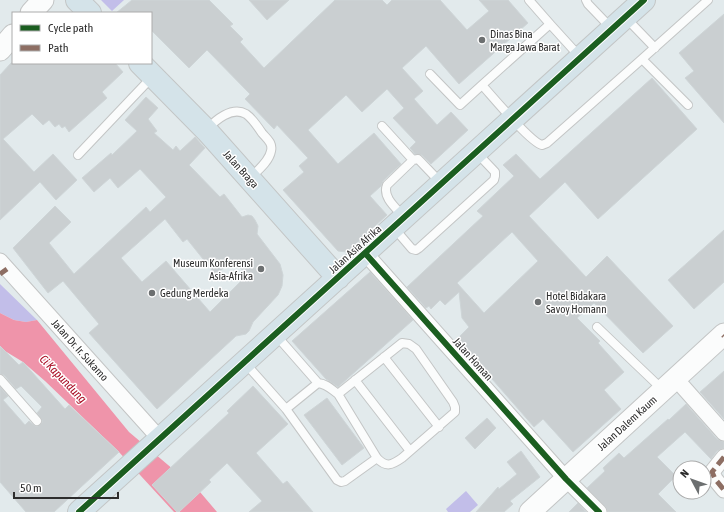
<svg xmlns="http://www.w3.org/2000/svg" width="724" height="512" font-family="'Asap Condensed',sans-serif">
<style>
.green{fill:#c2bee9}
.water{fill:#ef94aa}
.building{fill:#cacfd1;stroke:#ced5d7;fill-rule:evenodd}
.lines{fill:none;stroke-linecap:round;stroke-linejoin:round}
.lane-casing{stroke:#c3c5c5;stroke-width:10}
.street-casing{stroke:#c3c5c5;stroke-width:17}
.secondary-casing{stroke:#c3c5c5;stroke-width:23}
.primary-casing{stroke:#c3c6c6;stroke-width:24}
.lane{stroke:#fbfcfc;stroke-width:8}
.street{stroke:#fbfcfc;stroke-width:15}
.secondary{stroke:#fbfcfc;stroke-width:21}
.primary{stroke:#d4e3e9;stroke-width:22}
.quiet{stroke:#8d6e63;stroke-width:5;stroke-dasharray:10 5;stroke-linecap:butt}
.cycleway-casing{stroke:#fff;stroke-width:8}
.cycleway{stroke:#1b5e20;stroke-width:6}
.poi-dot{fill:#6c6f70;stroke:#fff;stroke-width:1.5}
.labels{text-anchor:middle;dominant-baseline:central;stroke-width:3;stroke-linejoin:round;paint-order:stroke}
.poi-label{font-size:11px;fill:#2d2d2d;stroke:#fff;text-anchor:start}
.street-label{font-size:11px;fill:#2d2d2d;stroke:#fff}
.water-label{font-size:12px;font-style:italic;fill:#a7071f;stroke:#fff}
</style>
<rect width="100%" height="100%" fill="#e2eaec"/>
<path class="green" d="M 101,0 L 124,0 L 112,11 Z
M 0,284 L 37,320 L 26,322 L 14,320 L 0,313 Z
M 466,491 L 478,505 L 470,512 L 448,512 L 446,509 Z"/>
<path class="water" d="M 0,313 L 14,320 L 26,322 L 37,320 L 129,432 L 200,492 L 217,512 L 174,512 L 119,452 L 45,381 L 23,362 L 5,351 L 0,350 Z"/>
<path class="building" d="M 132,0 L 209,0 L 233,24 L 230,26 L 243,39 L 240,42 L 264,68 L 335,0 L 382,0 L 387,5 L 392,0 L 440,0 L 467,30 L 489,11 L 479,0 L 508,0 L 528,23 L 459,84 L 426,46 L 402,68 L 423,91 L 414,99 L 437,125 L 451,112 L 468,130 L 431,164 L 422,155 L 415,154 L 410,148 L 416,142 L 393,118 L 404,108 L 387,89 L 362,112 L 346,95 L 308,130 L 338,164 L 374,133 L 401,164 L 383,181 L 381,186 L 370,196 L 387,215 L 347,252 L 338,251 L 283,190 L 304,172 L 299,166 L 308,158 L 277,125 L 274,129 L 245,99 L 250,94 L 207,50 L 189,68 L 151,30 L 151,13 L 116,13 Z
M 249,0 L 289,0 L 267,20 Z
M 724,14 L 724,123 L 685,78 L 694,71 L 679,53 Z
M 11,63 L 115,63 L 123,72 L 102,92 L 107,98 L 69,132 L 65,126 L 62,128 L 59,124 L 55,127 L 49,120 L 43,125 L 32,114 L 3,139 L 34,172 L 53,154 L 77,180 L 56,200 L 40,182 L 0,220 L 0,75 Z
M 652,78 L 697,129 L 598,219 L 565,182 L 529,216 L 586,277 L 607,256 L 673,326 L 643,353 L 594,303 L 577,318 L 600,341 L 598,343 L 624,372 L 604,390 L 621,409 L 573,452 L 543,419 L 534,427 L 457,339 L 469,327 L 462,318 L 459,292 L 445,305 L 440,300 L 431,309 L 429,306 L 426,308 L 407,287 L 483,216 L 477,211 L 514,176 L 503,165 L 516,154 L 540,179 ZM 512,232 L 538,261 L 484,313 L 457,283 Z
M 146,97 L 158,108 L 148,119 L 157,131 L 154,133 L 173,150 L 176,146 L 180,151 L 195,137 L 205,148 L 189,165 L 220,197 L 224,194 L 242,217 L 248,215 L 252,216 L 255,220 L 258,226 L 257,234 L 280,264 L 283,275 L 282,286 L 278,295 L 253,322 L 249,331 L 246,334 L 236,336 L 157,409 L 89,333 L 99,324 L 63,281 L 48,293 L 13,248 L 55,206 L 71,222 L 49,243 L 74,274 L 146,207 L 150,212 L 166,197 L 140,169 L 118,188 L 110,178 L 94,192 L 82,178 L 111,153 L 112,155 L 137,131 L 125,120 ZM 165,219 L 183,242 L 187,239 L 215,274 L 234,261 L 247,275 L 210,312 L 166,261 L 142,282 L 121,258 Z
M 724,230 L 724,282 L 694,309 L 668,280 Z
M 370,272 L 413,320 L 338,387 L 326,379 L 292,341 Z
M 0,346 L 19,365 L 23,362 L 65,409 L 69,405 L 119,452 L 54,512 L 26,512 L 0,482 L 0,387 L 8,396 L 3,400 L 25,425 L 29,421 L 35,426 L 38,426 L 42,423 L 42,420 L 37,413 L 42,407 L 21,386 L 16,389 L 4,375 L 0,374 Z
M 724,371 L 724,419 L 700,392 Z
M 253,386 L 288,424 L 256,453 L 283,484 L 287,481 L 313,512 L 249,512 L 262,501 L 227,463 L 209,480 L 211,482 L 179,512 L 177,512 L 152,485 L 229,413 L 227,411 Z
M 327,398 L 364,448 L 342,465 L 304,415 Z
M 686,404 L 717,439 L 724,442 L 724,448 L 717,451 L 711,459 L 685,432 L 657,457 L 676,476 L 658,494 L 676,512 L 608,512 L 605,506 L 587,488 L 605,471 L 603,468 L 619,453 L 624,458 L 668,419 L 669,420 Z
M 487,418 L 496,428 L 475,449 L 465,438 Z
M 521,451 L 540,477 L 510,501 L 513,504 L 504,512 L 476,512 L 498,487 L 499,489 L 517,474 L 507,462 Z
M 578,503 L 586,512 L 569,512 Z"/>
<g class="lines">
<defs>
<path id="lane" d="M 529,0 L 550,24
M 586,0 L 588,4 L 612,29
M 626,18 L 655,48
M 580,57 L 550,24 L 482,85 C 492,96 530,142 542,145 L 547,143 L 642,59 L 688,105
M 642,59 L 708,0
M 430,74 L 460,105 L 482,85
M 382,126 L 413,160 L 387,185 C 382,197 396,208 404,217
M 207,130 C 215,120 232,106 246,114 C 252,118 258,127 262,133 C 267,139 273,143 271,151 C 269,162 257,171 250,178
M 78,155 L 152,77
M 413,160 L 418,159 L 420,161 L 441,183
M 394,228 L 412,249 L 416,250 L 419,248 L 494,180 L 495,176 L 495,172 L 477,153
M 597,327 L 663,390
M 275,334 L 318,383 C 327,384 331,389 338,394 L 377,458 C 386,468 392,465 402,458 L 455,412 L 455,407 L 453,402 L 416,349 L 409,344 L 402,343 L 338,394
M 384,357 L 439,427
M 245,363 L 286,409 L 337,480 L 341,482 L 345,481 L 377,458
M 0,379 L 37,421
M 355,380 L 410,451
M 286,409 L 318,383"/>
<path id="street" d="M 365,253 L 566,479 L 599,512
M 0,261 L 160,439
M 676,379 L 724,433
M 724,457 L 712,472 L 715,479 L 724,490"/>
<path id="secondary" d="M 31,13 L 43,0
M 0,50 L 13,35
M 530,512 L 724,334"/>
<path id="primary" d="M 77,0 L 90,13
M 140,63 L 207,131 L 338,278
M 79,512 L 644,0"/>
</defs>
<use href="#lane" class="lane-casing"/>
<use href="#street" class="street-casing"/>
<use href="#secondary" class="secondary-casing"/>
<use href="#primary" class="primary-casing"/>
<use href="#lane" class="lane"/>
<use href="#street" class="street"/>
<use href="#secondary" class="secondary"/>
<use href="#primary" class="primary"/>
<path class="quiet" d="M 0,274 L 7,269
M 723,335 L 724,336
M 724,457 L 712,472 L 715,479 L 724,490"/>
<defs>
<path id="cycleway" d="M 365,253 L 566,479 L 599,512
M 79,512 L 644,0"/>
</defs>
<use href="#cycleway" class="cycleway-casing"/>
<use href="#cycleway" class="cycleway"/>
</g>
<g class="poi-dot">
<circle cx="482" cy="40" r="4"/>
<circle cx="261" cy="269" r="4"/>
<circle cx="152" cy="293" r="4"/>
<circle cx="538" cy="302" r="4"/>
</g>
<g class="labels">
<g class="poi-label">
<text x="490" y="34">Dinas Bina<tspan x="490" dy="13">Marga Jawa Barat</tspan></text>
<text x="253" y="263" text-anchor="end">Museum Konferensi<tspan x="253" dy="13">Asia-Afrika</tspan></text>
<text x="160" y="293">Gedung Merdeka</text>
<text x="546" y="296">Hotel Bidakara<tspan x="546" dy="13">Savoy Homann</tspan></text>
</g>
<g class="street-label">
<text transform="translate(241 169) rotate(48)">Jalan Braga</text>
<text transform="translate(355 249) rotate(-42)">Jalan Asia Afrika</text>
<text transform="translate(80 350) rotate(48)">Jalan Dr. Ir. Sukarno</text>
<text transform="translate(473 359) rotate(48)">Jalan Homan</text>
<text transform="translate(627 423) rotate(-42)">Jalan Dalem Kaum</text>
</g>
<g class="water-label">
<text transform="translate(63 379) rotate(46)">Ci Kapundung</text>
</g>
</g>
<rect x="12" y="12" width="140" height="52" fill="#ffffff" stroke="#ababab"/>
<rect x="20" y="25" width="20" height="6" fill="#1b5e20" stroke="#ababab"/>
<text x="48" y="32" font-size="12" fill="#2d2d2d">Cycle path</text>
<rect x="20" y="45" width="20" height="6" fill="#8d6e63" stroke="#ababab"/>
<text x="48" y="52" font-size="12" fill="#2d2d2d">Path</text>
<g transform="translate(692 480) rotate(311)"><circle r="19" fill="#ffffff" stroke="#ababab"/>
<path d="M0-3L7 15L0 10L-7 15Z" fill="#6c6f70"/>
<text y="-6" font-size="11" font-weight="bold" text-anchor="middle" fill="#2d2d2d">N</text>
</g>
<path d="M14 492v6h104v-6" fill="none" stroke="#2d2d2d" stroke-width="2"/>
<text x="20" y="492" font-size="12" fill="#2d2d2d" stroke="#ffffff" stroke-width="3" paint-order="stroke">50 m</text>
</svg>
